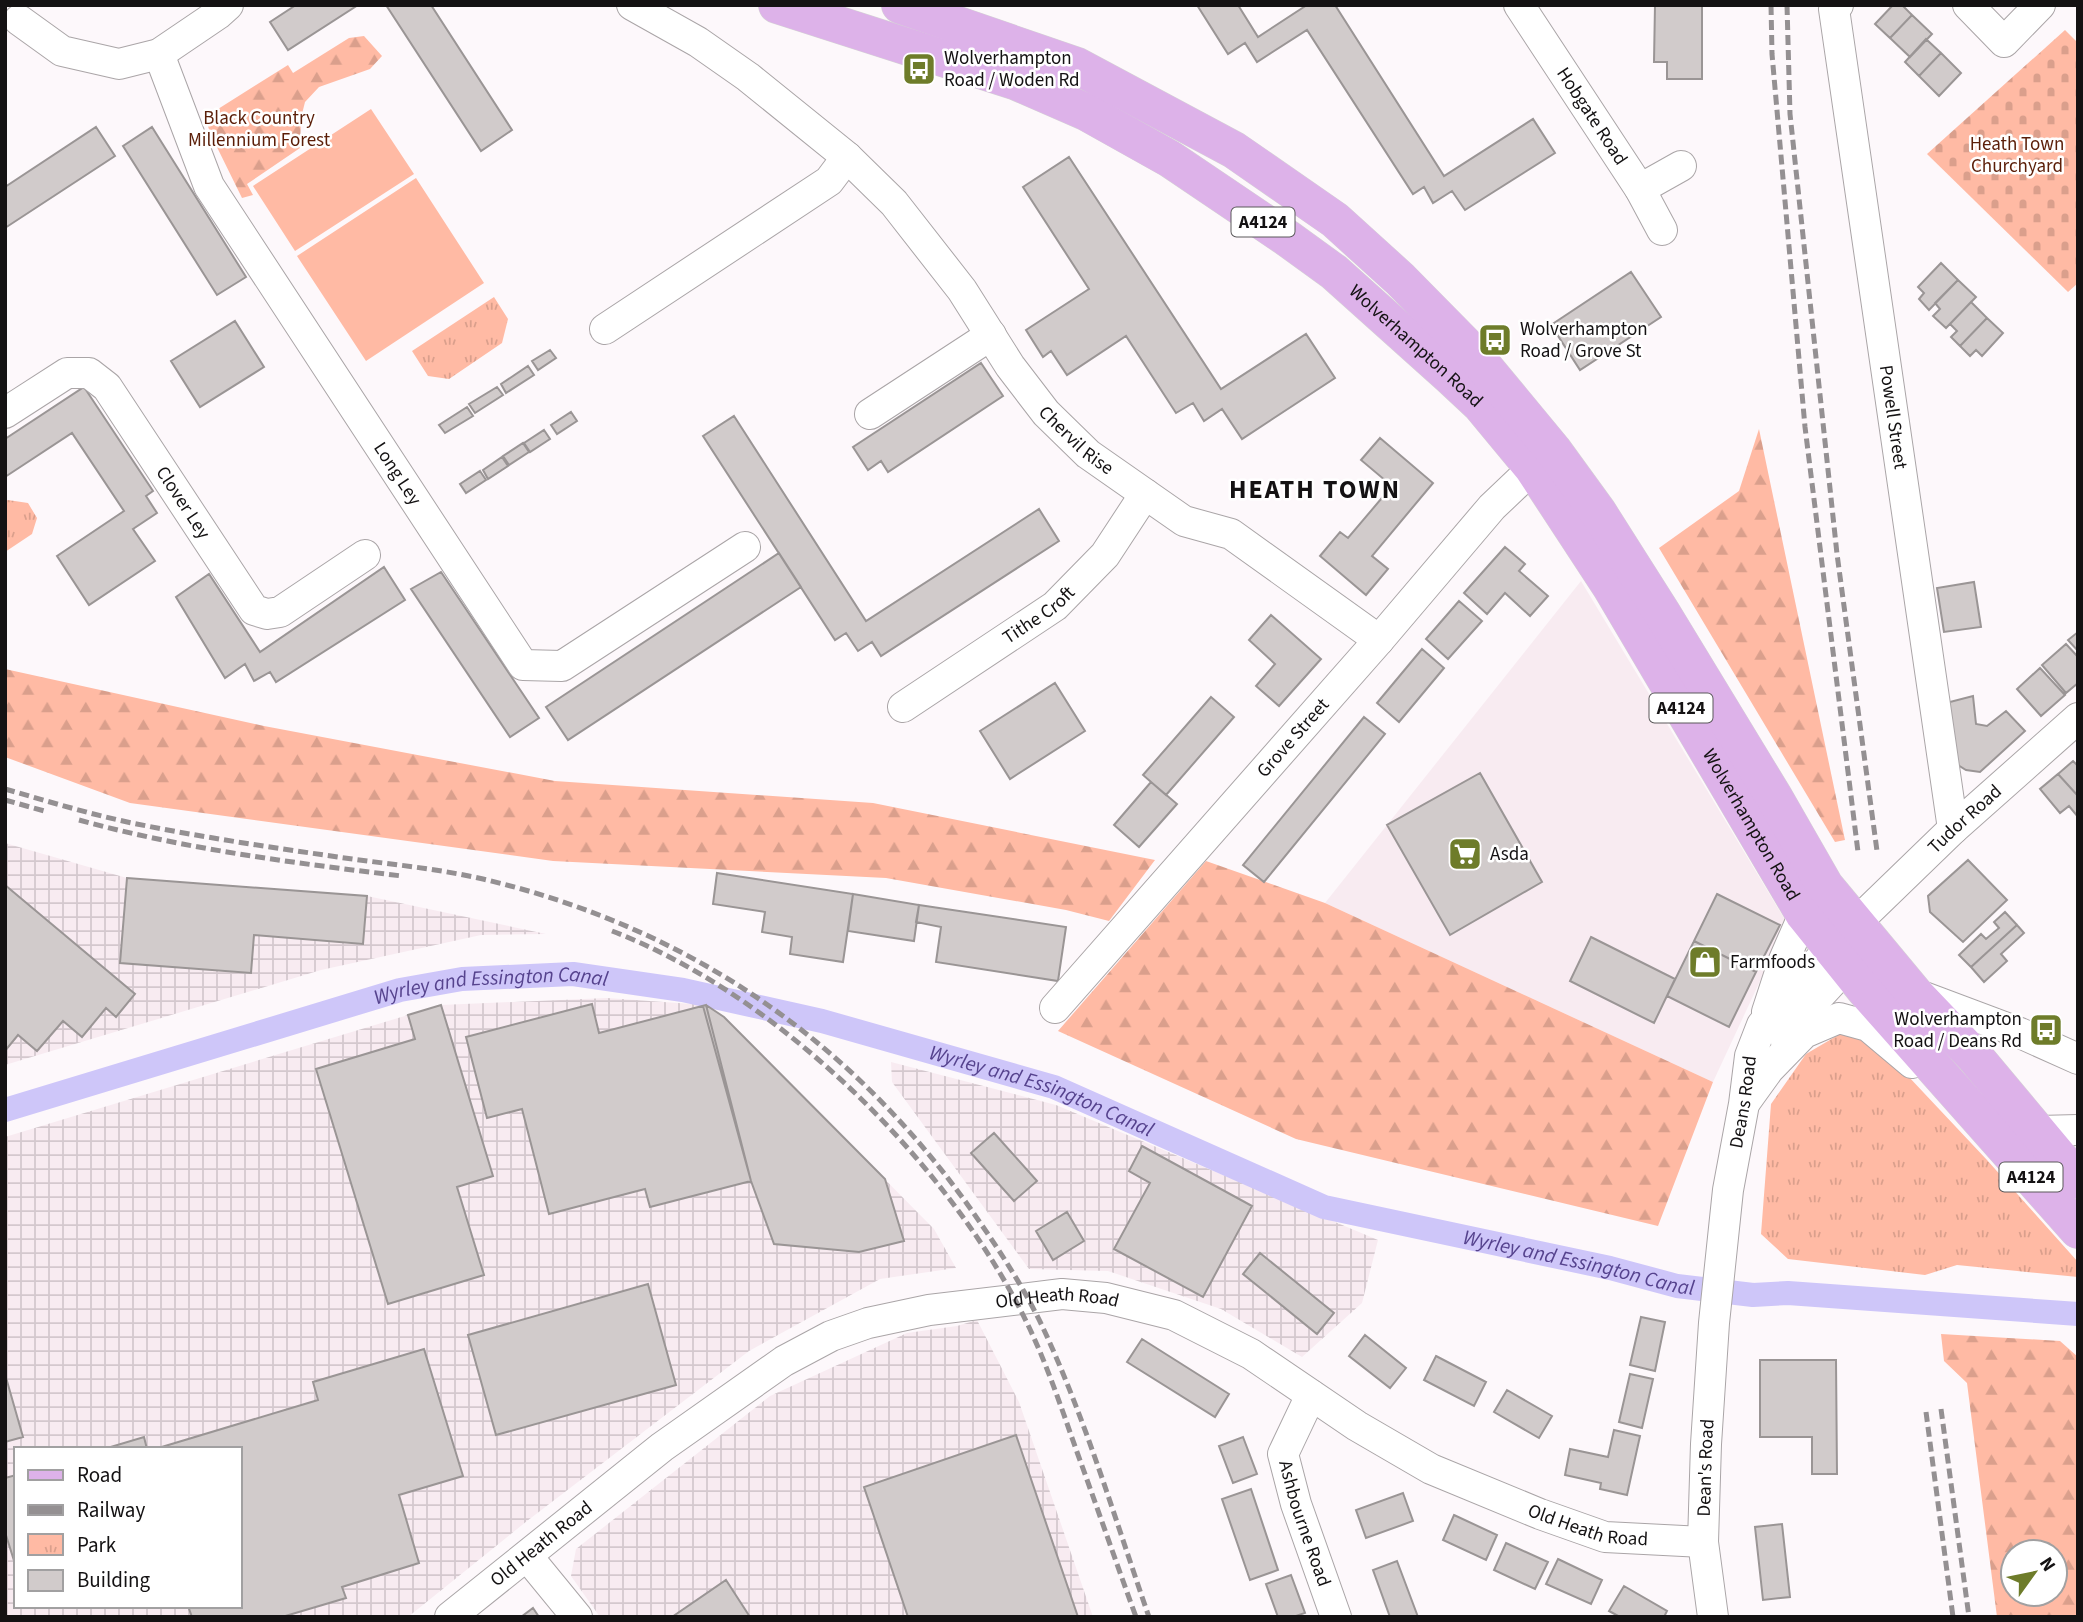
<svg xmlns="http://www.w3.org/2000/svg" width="2083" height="1622" font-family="'Source Sans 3',sans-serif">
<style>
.built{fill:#f8ebf1}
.industrial{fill:url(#industrial-grid);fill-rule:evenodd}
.forest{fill:url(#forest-firs);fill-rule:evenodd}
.cemetery{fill:url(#cemetery-stones)}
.park{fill:url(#park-tufts)}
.garden{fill:#ffbaa4}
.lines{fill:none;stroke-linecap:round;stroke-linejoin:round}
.canal{stroke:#cec6f9;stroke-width:24}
.building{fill:#d1cbcb;stroke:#9a9595;stroke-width:2}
.minor-casing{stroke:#aaa5a7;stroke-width:32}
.major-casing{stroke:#d5d4d5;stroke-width:38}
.minor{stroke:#fff;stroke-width:30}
.major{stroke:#ddb2e9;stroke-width:37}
.rail{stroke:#949092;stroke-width:5;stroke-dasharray:10 5;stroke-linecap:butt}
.labels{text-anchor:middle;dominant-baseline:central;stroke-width:5;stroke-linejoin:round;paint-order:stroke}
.shield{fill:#fff;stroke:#5a595a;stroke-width:2}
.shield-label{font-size:18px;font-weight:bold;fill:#141213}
.poi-label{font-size:19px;fill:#141213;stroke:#fff;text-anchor:start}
.street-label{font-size:19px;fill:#141213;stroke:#fff}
.park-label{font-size:19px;fill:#5b1e08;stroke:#fff}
.water-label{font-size:21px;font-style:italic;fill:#56438e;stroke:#fff}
.district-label{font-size:26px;font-weight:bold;letter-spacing:2px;fill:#141213;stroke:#fff}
</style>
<defs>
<pattern id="industrial-grid" width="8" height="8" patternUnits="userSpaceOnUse" patternTransform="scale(1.75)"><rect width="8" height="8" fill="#f8ebf1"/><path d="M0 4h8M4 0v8" fill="none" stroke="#d4c8ce"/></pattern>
<pattern id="forest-firs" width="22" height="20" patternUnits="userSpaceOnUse" patternTransform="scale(1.75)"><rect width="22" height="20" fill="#ffbaa4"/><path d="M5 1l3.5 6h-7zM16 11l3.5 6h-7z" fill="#da9f8c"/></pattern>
<pattern id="cemetery-stones" width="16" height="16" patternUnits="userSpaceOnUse" patternTransform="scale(1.75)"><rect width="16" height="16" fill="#ffbaa4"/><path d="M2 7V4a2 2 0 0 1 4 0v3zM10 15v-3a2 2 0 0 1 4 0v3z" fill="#da9f8c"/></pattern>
<pattern id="park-tufts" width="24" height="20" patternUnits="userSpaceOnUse" patternTransform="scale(1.75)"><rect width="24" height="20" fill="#ffbaa4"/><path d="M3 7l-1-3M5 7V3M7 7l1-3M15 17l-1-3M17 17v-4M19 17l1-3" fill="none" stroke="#da9f8c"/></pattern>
</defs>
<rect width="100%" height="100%" fill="#fdf8fb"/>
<path class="built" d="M 1581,581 L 1787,923 L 1713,1082 L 1325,903 Z"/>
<path class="industrial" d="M 5,843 L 127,878 L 367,896 L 546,934 L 481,935 L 321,970 L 5,1065 Z
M 607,998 L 706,1005 L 704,1007 L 724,1017 L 934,1229 L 956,1268 L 880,1279 L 749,1351 L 527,1521 L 408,1617 L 5,1617 L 5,1137 L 441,1005 ZM 16,1449 L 240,1449 L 240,1606 L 16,1606 Z
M 891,1062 L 1056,1105 L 1378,1240 L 1362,1303 L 1302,1357 L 1221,1309 L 1108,1271 L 1029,1269 L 892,1082 Z
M 977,1320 L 1019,1402 L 1093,1617 L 600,1617 L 571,1576 L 576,1549 L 770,1396 L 907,1333 L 957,1326 Z"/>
<path class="forest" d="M 364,36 L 382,56 L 370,69 L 319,87 L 305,102 L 301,118 L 300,148 L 247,184 L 253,195 L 242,198 L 211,135 L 204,115 L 218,109 L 288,65 L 293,73 L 349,38 Z
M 1759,429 L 1845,840 L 1835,842 L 1659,548 L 1739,491 Z
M 5,669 L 264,726 L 555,781 L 873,803 L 1155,860 L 1109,921 L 1066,910 L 886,878 L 553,861 L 130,803 L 5,757 Z
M 1206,861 L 1325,903 L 1713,1082 L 1658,1226 L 1296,1139 L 1058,1031 Z
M 1941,1334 L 2060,1341 L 2078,1357 L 2078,1617 L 1997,1617 L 1967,1383 L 1944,1361 ZM 2055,1552 L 2055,1594 L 2013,1594 L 2013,1552 Z"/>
<path class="cemetery" d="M 2065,30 L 2078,43 L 2078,283 L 2068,292 L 1927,154 Z"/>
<path class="park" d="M 494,297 L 508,319 L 502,343 L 449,379 L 428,376 L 412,351 Z
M 8,500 L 28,503 L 37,518 L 32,534 L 5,552 L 5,501 Z
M 1845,1031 L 1867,1036 L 1908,1076 L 1987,1160 L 2078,1262 L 2078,1277 L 1957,1265 L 1925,1275 L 1788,1259 L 1761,1234 L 1771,1104 L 1806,1054 Z"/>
<path class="garden" d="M 371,109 L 414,174 L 295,251 L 253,186 Z
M 416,178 L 484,283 L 366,361 L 297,256 Z"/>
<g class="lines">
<path class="canal" id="s1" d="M 5,1110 L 400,990 L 462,979 L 573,974 L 683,990 L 822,1021 L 1054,1087 L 1324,1207 L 1610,1268 L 1677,1286 L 1753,1295 L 1788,1293 L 2078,1314"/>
</g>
<path class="building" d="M 296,5 L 358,5 L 288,50 L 270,22 Z
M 386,5 L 431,5 L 512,130 L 481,151 Z
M 1197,5 L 1238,5 L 1258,37 L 1307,5 L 1335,5 L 1444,176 L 1533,119 L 1555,153 L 1465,210 L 1452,191 L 1433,203 L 1424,187 L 1413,194 L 1307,30 L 1257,62 L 1245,43 L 1228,54 Z
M 1655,5 L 1702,5 L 1702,79 L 1667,79 L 1667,62 L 1654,62 Z
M 1893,5 L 1902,5 L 1912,15 L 1890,38 L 1875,24 Z
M 1912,15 L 1932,34 L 1910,57 L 1890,38 Z
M 1926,39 L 1941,53 L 1919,76 L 1905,62 Z
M 1941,53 L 1961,73 L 1939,96 L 1919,76 Z
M 96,127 L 115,156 L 5,228 L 5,187 Z
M 152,127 L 246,277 L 217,295 L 123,146 Z
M 1069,157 L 1221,389 L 1306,334 L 1335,378 L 1242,439 L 1222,409 L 1204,421 L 1193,403 L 1176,413 L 1126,336 L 1067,375 L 1051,351 L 1043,357 L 1026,330 L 1089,289 L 1023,187 Z
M 1941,263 L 1958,280 L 1929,310 L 1919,299 L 1924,293 L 1918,287 Z
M 1631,272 L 1661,317 L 1580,370 L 1551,325 Z
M 1958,280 L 1976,297 L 1946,328 L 1933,316 L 1940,309 L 1935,303 Z
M 1971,302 L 1987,318 L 1960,346 L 1951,337 L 1957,331 L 1950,324 Z
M 1987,318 L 2003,333 L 1982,356 L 1976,350 L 1970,356 L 1960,346 Z
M 235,321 L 264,367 L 200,407 L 171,361 Z
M 550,350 L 556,358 L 538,370 L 532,361 Z
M 981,363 L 1003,396 L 888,472 L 881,461 L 868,470 L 853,447 Z
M 528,366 L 534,375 L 506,393 L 501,384 Z
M 84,387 L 153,491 L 146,496 L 157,513 L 133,529 L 155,561 L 89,605 L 57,556 L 124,511 L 72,433 L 5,477 L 5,439 Z
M 497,387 L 503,395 L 475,413 L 469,404 Z
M 467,407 L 473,416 L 445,433 L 439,425 Z
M 571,412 L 577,421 L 557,434 L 551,425 Z
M 734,416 L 866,621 L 1039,509 L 1059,541 L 881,656 L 872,642 L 858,651 L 846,633 L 835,640 L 703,436 Z
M 544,430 L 550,439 L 530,452 L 524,443 Z
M 1380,438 L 1433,483 L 1372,556 L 1388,569 L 1366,595 L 1320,556 L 1340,532 L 1348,538 L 1392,486 L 1361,460 Z
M 523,443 L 529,452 L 509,465 L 503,456 Z
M 502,457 L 508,466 L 488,479 L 483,470 Z
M 480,471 L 486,480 L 466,493 L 460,484 Z
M 1505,547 L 1525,564 L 1519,571 L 1548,596 L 1530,616 L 1505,593 L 1487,614 L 1464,593 Z
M 779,553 L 801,587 L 568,740 L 546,707 Z
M 384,567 L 405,600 L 276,682 L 270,672 L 254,681 L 245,664 L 225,678 L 176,597 L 209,574 L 260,652 Z
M 441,572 L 539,718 L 510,737 L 411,589 Z
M 1974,582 L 1981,627 L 1944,632 L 1937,588 Z
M 1459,601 L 1482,621 L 1448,659 L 1426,639 Z
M 1271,615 L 1321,659 L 1279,706 L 1256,686 L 1275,664 L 1249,640 Z
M 2078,632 L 2078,651 L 2068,640 Z
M 2066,644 L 2078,657 L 2078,683 L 2066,693 L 2042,665 Z
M 1422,649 L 1444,668 L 1399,722 L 1377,703 Z
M 2040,668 L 2065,695 L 2041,716 L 2017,689 Z
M 1055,683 L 1085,731 L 1010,779 L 980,731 Z
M 1973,696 L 1976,724 L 1987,726 L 2006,711 L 2025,731 L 1980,772 L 1966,770 L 1953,762 L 1946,703 Z
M 1211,697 L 1234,717 L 1166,795 L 1143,775 Z
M 1364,717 L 1385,734 L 1264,882 L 1243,865 Z
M 2073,761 L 2078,766 L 2078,796 L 2058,774 Z
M 1480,773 L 1542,882 L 1450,935 L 1387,825 Z
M 2058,774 L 2078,796 L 2078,817 L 2069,806 L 2060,813 L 2040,789 Z
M 1151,782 L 1177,804 L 1139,847 L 1114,825 Z
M 1968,860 L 2007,900 L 1963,942 L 1930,912 L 1928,896 Z
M 717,873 L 853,894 L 843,962 L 790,954 L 792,937 L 762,932 L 765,912 L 713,904 Z
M 127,878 L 367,896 L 363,944 L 254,935 L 251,973 L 120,963 Z
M 5,885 L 135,994 L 116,1017 L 106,1008 L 82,1037 L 63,1021 L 37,1051 L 18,1035 L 5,1051 Z
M 853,894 L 919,905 L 914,941 L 848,931 Z
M 1717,894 L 1780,925 L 1756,972 L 1694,941 Z
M 919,905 L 1066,927 L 1058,981 L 936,962 L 941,927 L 916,922 Z
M 2005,912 L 2017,925 L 1971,967 L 1959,955 L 1981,934 L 1986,939 L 1999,928 L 1994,922 Z
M 2017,925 L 2024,933 L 2001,954 L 2007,961 L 1984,982 L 1971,967 Z
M 1591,937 L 1675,979 L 1654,1023 L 1570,981 Z
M 1694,941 L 1756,972 L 1729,1027 L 1667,996 Z
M 592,1004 L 599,1033 L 706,1005 L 751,1181 L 650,1207 L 645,1189 L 549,1214 L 522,1109 L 487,1118 L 466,1037 Z
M 441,1005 L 493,1176 L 457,1187 L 484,1275 L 388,1304 L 316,1069 L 415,1039 L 408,1015 Z
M 706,1005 L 724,1017 L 885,1179 L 904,1241 L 859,1252 L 774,1244 L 751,1181 L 703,1006 Z
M 994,1133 L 1037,1181 L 1014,1201 L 971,1153 Z
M 1142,1146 L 1252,1206 L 1203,1297 L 1114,1249 L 1150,1183 L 1129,1171 Z
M 1067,1212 L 1084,1241 L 1053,1260 L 1036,1231 Z
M 1260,1253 L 1334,1313 L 1317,1334 L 1243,1274 Z
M 648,1284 L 676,1385 L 496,1435 L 468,1335 Z
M 1641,1317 L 1665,1322 L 1655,1371 L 1630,1365 Z
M 1365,1335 L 1406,1368 L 1390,1388 L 1349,1356 Z
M 1142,1339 L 1229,1394 L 1215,1417 L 1127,1362 Z
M 424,1349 L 463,1476 L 399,1495 L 419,1563 L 342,1587 L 346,1598 L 282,1617 L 192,1617 L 188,1606 L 240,1606 L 240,1449 L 155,1449 L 318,1400 L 313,1382 Z
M 1436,1356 L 1486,1382 L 1474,1406 L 1424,1380 Z
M 1760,1360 L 1836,1360 L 1837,1474 L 1812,1474 L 1812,1437 L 1760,1437 Z
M 5,1374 L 23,1437 L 5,1442 Z
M 1630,1374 L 1653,1379 L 1642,1428 L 1619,1422 Z
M 1507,1390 L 1552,1416 L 1539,1438 L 1494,1412 Z
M 1614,1430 L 1640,1436 L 1627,1495 L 1600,1489 L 1601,1483 L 1565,1475 L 1570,1449 L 1608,1457 Z
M 1016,1435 L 1078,1617 L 908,1617 L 864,1487 Z
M 144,1437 L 147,1449 L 104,1449 Z
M 1243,1437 L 1257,1474 L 1233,1483 L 1219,1446 Z
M 16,1475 L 16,1567 L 5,1532 L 5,1478 Z
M 1251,1489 L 1278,1570 L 1250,1580 L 1222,1499 Z
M 1403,1493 L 1413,1521 L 1366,1538 L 1356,1510 Z
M 1454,1515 L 1497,1535 L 1486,1560 L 1443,1540 Z
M 1782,1524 L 1790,1597 L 1763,1600 L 1755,1527 Z
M 1506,1543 L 1548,1562 L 1535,1589 L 1494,1570 Z
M 1558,1559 L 1602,1580 L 1591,1604 L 1546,1584 Z
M 1397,1561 L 1418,1617 L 1390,1617 L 1373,1570 Z
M 1291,1575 L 1305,1613 L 1293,1617 L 1278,1617 L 1266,1584 Z
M 726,1580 L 750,1617 L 672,1617 Z
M 1624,1586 L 1667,1611 L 1664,1617 L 1620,1617 L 1609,1611 Z
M 533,1608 L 539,1617 L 521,1617 Z"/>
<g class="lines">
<defs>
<g id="minor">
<path id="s2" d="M 632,5 L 698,42 L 748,77 L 847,157 L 894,203 L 962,290 L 1010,366 L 1046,413 L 1088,454 L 1184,521 L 1231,534 L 1379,640"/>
<path id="s3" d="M 1519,5 L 1640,189 L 1662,230"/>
<path id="s4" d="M 1838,5 L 1834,9 L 1953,829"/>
<path d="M 1968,5 L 2004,42 L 2040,5"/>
<path d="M 19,20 L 62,51 L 119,64 L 159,54 L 218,14 L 228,5"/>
<path id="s5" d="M 159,54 L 209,186 L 523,665 L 562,666 L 745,547"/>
<path d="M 1640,189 L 1681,166"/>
<path d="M 605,329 L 829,181 L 847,157"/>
<path id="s6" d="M 5,413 L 67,373 L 89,373 L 107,387 L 254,610 L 267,614 L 280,612 L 365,555"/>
<path d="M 870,414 L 991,335"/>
<path id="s7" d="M 903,707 L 1055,606 L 1105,555 L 1145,494"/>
<path d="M 1916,994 L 2020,1033 L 2078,1059"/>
<path id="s8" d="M 1055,1008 L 1379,640 L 1492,507 L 1533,468"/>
<path d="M 1767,1012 L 1784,960 L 1804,914"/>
<path d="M 1786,1042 L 1806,1010 L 1856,956 L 1856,949"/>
<path d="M 1746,1101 L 1769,1069 L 1804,1033 L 1839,1018 L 1868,1026 L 1912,1063"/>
<path d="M 2019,1129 L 2039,1131 L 2078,1130"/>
<path id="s9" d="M 1311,1395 L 1283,1454 L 1296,1504 L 1336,1617"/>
<path d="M 527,1556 L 577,1617"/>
<path id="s10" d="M 450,1617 L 662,1447 L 784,1361 L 831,1336 L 868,1323 L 929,1310 L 1062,1294 L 1106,1298 L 1174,1315 L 1251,1354 L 1357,1426 L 1431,1469 L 1540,1514 L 1605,1537 L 1703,1542"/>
<path id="s11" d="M 1713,1617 L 1703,1542 L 1706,1444 L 1714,1323 L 1728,1190 L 1744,1104 L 1750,1056 L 1762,1025 L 1830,948 L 1953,829 L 2078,718"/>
</g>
<g id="major">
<path id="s12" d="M 777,5 L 1017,82 L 1086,112 L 1170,159 L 1287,238 L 1334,272 L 1450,376 L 1480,404 L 1533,468 L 1611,587 L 1804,914 L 1866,991 L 2078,1230"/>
<path d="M 900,5 L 1077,66 L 1234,150 L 1335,220 L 1400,279 L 1471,351 L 1553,450 L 1598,512 L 1662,613 L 1774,797 L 1825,886 L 1914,993 L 1975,1057 L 2078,1180"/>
</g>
</defs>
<use href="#minor" class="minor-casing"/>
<use href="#major" class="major-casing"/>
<use href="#minor" class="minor"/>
<use href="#major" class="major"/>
<path class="rail" d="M 1771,5 L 1772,54 L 1805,427 L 1858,852
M 1787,5 L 1790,114 L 1837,554 L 1877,851
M 5,789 C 47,801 89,814 132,823 C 200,837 269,847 338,857 C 386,864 435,868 483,879 C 686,927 849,1038 970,1208 C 1000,1251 1028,1293 1049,1341 C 1089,1430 1117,1525 1149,1617
M 5,800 L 48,812
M 79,820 C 184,849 294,863 402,876
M 612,931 C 776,994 940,1155 1020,1309 C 1044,1355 1060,1404 1077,1452 C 1097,1507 1116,1562 1136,1617
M 1941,1409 L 1969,1617
M 1926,1412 L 1953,1617"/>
</g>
<defs>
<symbol id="bus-square" viewBox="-11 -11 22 22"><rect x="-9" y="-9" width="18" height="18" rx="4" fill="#6e7c2a" stroke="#fff"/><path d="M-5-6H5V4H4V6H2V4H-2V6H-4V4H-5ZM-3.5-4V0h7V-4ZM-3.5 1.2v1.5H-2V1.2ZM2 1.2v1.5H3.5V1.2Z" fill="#fff"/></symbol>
<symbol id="supermarket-square" viewBox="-11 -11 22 22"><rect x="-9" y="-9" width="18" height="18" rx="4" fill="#6e7c2a" stroke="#fff"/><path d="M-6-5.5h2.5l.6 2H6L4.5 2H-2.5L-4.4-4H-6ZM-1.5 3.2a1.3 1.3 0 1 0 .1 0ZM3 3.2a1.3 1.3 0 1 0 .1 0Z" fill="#fff"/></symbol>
<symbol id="shop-square" viewBox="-11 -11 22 22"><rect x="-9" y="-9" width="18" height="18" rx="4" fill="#6e7c2a" stroke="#fff"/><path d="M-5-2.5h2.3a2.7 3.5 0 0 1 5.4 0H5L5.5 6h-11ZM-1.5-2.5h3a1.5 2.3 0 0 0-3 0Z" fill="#fff"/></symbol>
</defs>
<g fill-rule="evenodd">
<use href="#bus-square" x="900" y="50" width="38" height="38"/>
<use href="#bus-square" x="1476" y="321" width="38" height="38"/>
<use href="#supermarket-square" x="1446" y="835" width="38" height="38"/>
<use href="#shop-square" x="1686" y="943" width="38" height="38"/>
<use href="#bus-square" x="2027" y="1011" width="38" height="38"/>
</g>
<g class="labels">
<g class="shield">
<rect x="1231.5" y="207.5" width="63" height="29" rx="5"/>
<rect x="1649.5" y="693.5" width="63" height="29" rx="5"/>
<rect x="1999.5" y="1162.5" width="63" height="29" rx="5"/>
</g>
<g class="shield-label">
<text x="1263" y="222">A4124</text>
<text x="1681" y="708">A4124</text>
<text x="2031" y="1177">A4124</text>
</g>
<g class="poi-label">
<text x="944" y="58">Wolverhampton<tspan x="944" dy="22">Road / Woden Rd</tspan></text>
<text x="1520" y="329">Wolverhampton<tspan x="1520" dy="22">Road / Grove St</tspan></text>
<text x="1490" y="854">Asda</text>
<text x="1730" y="962">Farmfoods</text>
<text x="2022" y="1019" text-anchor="end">Wolverhampton<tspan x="2022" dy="22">Road / Deans Rd</tspan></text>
</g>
<g class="street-label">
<text stroke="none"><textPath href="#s3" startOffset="133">Hobgate Road</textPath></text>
<text stroke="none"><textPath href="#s12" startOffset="733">Wolverhampton Road</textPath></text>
<text stroke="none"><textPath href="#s4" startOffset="418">Powell Street</textPath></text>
<text stroke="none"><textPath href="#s2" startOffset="630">Chervil Rise</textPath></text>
<text stroke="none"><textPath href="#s5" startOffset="485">Long Ley</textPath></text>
<text stroke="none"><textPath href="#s6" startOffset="257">Clover Ley</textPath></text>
<text stroke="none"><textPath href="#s7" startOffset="164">Tithe Croft</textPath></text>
<text stroke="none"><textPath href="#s8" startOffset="360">Grove Street</textPath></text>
<text stroke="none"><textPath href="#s11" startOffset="887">Tudor Road</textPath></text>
<text stroke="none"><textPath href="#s12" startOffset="1321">Wolverhampton Road</textPath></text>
<text stroke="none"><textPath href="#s11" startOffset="518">Deans Road</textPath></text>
<text stroke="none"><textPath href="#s10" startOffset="705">Old Heath Road</textPath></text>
<text stroke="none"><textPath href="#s11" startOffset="150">Dean's Road</textPath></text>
<text stroke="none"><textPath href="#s10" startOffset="1292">Old Heath Road</textPath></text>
<text stroke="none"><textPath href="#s9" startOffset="138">Ashbourne Road</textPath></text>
<text stroke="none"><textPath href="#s10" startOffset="117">Old Heath Road</textPath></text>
</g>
<g class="park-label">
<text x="259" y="118">Black Country<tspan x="259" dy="22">Millennium Forest</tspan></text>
<text x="2017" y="144">Heath Town<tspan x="2017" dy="22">Churchyard</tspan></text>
</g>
<g class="water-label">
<text stroke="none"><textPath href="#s1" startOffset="504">Wyrley and Essington Canal</textPath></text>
<text stroke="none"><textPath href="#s1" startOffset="1071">Wyrley and Essington Canal</textPath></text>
<text stroke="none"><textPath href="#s1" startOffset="1638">Wyrley and Essington Canal</textPath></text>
</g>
<g class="district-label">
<text x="1315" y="489">HEATH TOWN</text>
</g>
</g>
<rect width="2083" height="1622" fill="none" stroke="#141213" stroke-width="14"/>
<rect x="14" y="1447" width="228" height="161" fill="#ffffff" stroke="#a1a0a1" stroke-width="2"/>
<rect x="28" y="1470" width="35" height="10" fill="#ddb2e9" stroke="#a1a0a1" stroke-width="2"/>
<text x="77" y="1482" font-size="21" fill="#141213">Road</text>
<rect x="28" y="1505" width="35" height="10" fill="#949092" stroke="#a1a0a1" stroke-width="2"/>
<text x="77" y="1517" font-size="21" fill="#141213">Railway</text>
<rect x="28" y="1534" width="35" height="21" fill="url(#park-tufts)" stroke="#a1a0a1" stroke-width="2"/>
<text x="77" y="1552" font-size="21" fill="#141213">Park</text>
<rect x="28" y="1570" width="35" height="21" fill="#d1cbcb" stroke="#a1a0a1" stroke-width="2"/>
<text x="77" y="1587" font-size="21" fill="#141213">Building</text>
<g transform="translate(2034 1573) rotate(57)"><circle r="33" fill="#ffffff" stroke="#a1a0a1" stroke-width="2"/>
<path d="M0-5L12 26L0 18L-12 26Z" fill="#6e7c2a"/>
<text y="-10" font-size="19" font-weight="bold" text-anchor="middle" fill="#141213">N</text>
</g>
</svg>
